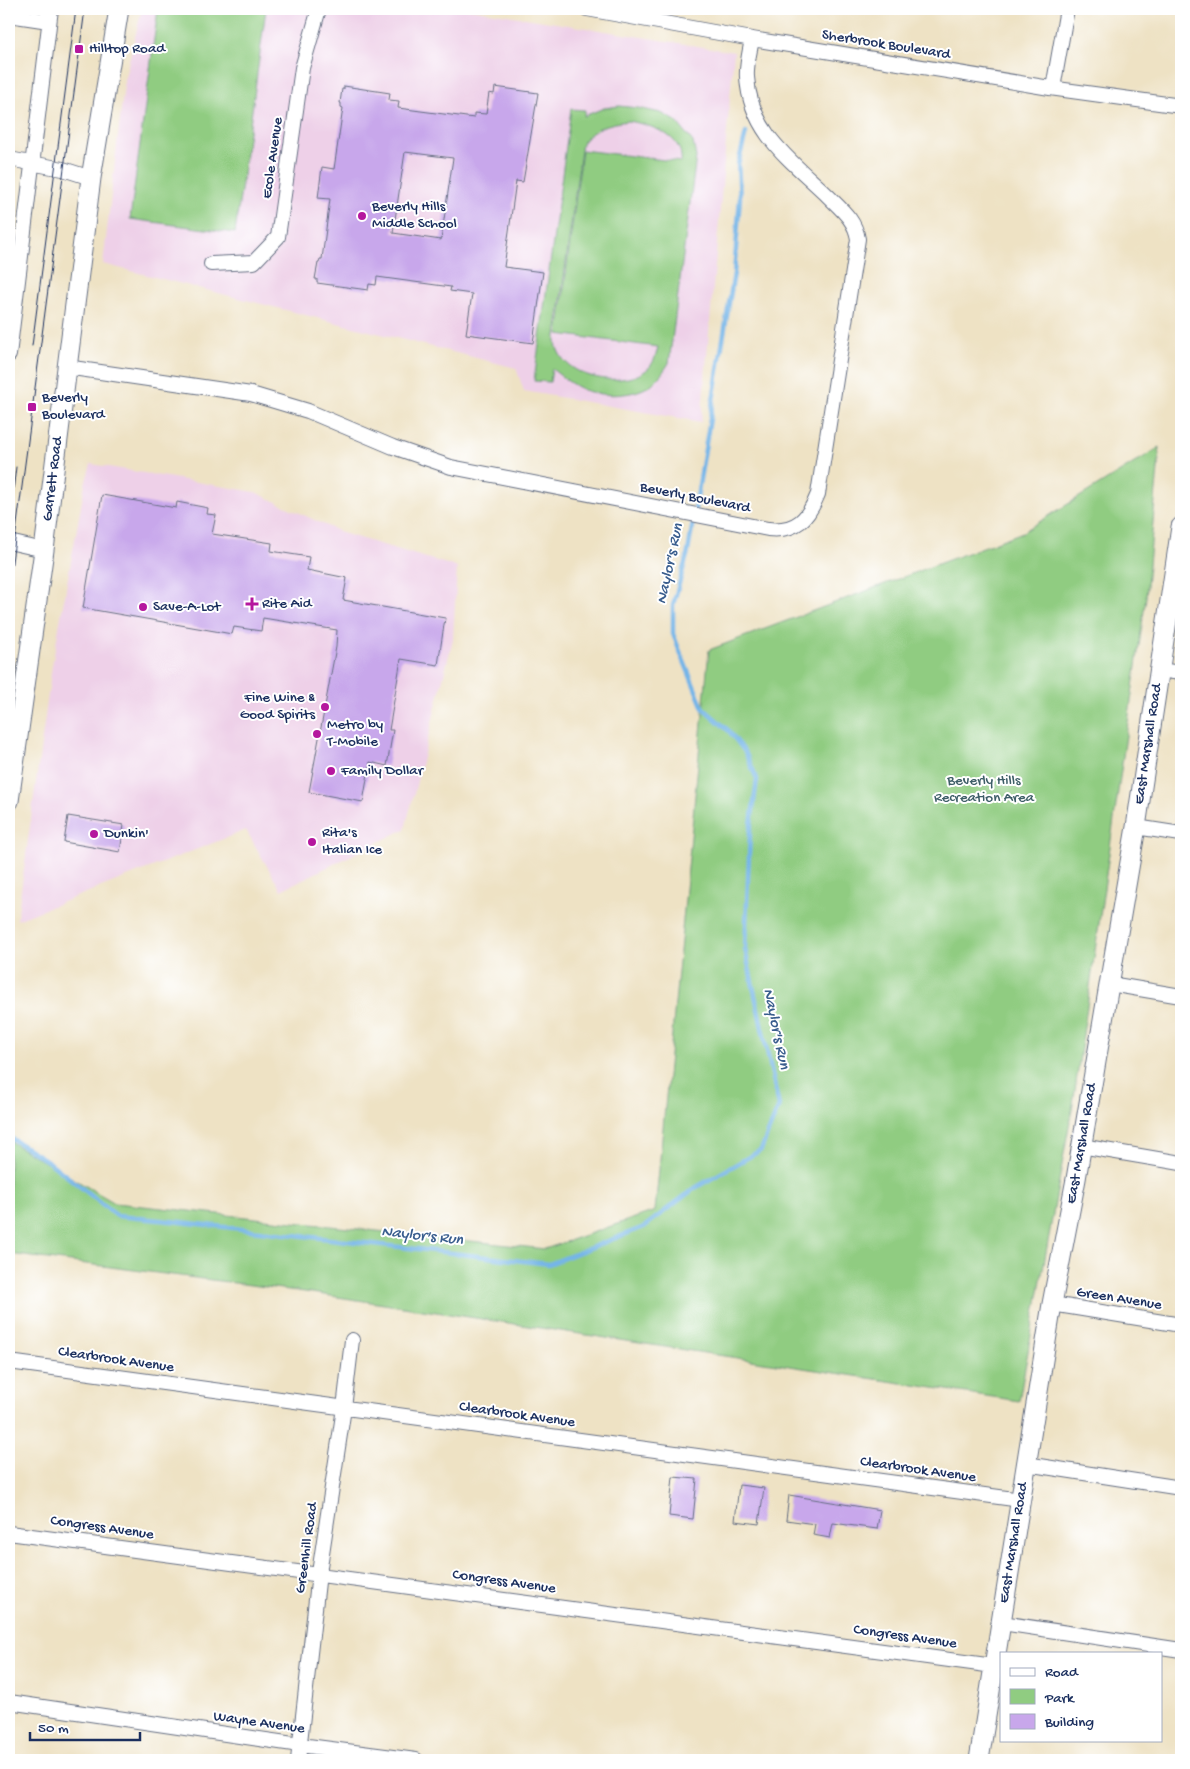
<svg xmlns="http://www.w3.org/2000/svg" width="1190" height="1769" font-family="'Gochi Hand',sans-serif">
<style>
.built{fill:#eed0e8}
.green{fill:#90cc81;stroke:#567e70;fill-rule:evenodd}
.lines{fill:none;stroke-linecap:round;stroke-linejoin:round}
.stream{stroke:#74b5e8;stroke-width:4.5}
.building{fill:#c8a7eb;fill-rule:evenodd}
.street-casing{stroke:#656e82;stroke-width:16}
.secondary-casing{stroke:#656e82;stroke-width:21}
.street{stroke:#fff;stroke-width:14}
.secondary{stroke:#fff;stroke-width:19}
.tram{stroke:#1b2f5e;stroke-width:1}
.poi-dot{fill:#b5179e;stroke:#fff;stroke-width:2}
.labels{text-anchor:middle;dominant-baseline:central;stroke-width:4;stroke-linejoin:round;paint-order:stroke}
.street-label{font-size:15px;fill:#1b2f5e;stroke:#fff}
.poi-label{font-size:15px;fill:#1b2f5e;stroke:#fff;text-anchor:start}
.park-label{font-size:15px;fill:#3e5e68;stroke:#fff}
.water-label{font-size:16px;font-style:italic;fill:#3a5e8e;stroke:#fff}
</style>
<rect width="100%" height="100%" fill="#fff"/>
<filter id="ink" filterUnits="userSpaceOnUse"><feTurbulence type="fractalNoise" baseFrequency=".02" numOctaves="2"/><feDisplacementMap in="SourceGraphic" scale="10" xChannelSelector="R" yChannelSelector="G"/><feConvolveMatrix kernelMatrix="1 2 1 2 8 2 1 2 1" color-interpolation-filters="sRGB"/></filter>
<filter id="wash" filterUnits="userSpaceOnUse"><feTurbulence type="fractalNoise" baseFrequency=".0096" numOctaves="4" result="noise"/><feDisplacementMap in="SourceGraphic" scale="20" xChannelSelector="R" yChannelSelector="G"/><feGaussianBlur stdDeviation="1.12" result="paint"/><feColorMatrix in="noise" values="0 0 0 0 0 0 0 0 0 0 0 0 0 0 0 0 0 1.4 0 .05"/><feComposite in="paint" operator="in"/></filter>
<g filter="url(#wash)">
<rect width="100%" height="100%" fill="#eee2c4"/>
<path class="built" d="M 142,9 L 470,9 L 734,52 L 701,422 L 524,391 L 516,368 L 103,264 L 125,77 Z
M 91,464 L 255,492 L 342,533 L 457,567 L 453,639 L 405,829 L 281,890 L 246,830 L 17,920 L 52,666 L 85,484 Z"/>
<path class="green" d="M 158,9 L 266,9 L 235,233 L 130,219 Z
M 619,106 L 638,108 L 661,113 L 676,121 L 693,142 L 696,157 L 669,363 C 664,371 659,378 652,384 C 635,397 603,397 584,390 C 572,385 562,377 552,369 L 550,382 L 534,381 L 571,109 L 585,110 L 584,116 L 604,108 ZM 629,121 C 650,125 684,135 681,162 L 582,150 L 558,334 L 658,347 C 656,356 653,366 645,371 C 618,390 553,376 556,336 L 582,143 C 594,127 610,123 629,121 Z
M 1160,447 L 1146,597 L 1073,1104 L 1019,1401 L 305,1292 L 9,1254 L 9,1141 L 115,1203 L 545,1249 L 655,1211 L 709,650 L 1023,532 Z"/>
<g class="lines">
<path class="stream" d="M 9,1137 L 49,1162 L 117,1216 L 181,1222 L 549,1264 L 644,1227 L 695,1188 L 761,1150 L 779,1106 L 745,949 L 750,832 L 757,779 L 745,752 L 729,731 L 703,708 L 673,634 L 673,605 L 688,552 L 734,273 L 740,198 L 738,164 L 746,133"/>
</g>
<g id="blocks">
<path class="building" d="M 344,86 L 390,93 L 389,100 L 399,101 L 398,108 L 474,118 L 474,113 L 486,114 L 489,93 L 494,94 L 495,87 L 538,93 L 523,182 L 516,181 L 504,267 L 543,272 L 533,343 L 466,334 L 472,294 L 450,291 L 451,287 L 377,277 L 376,285 L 369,284 L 368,290 L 317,283 L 317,279 L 315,279 L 318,263 L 319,263 L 320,259 L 322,259 L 330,199 L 318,198 L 322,167 L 334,169 L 343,108 L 341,107 L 341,103 L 340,103 L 342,89 L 344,89 ZM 405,152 L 453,158 L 441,240 L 393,233 Z
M 102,495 L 176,508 L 177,502 L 208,508 L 207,514 L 216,515 L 212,534 L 272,543 L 271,551 L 309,557 L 307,570 L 347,578 L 343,600 L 445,618 L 438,665 L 401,659 L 389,730 L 393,730 L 387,766 L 370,762 L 363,802 L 309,792 L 336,647 L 337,630 L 263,618 L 261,631 L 234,627 L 232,634 L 83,608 Z
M 68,816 L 124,825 L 120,852 L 64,842 Z
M 673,1477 L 697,1479 L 693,1519 L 669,1516 Z
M 739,1485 L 764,1488 L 759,1524 L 735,1521 Z
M 789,1495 L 880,1510 L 877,1529 L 833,1523 L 830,1538 L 813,1535 L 815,1524 L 786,1520 Z"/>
</g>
</g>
<g filter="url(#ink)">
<use href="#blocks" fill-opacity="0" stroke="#656e82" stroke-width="1"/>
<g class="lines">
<defs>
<path id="street" d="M 587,9 L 752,39 L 1050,88 L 1181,106
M 9,15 L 49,21
M 1053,88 L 1067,9
M 9,159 L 63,169 L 91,178
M 211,264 L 254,262 L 278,237 L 302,68 L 319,9
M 9,355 L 51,9
M 66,367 L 251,394 L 308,411 L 393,447 L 451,467 L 768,529 C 796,532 808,519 818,494 L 858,239 C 855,220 842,210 828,196 C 792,161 750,133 747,77 C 746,65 750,51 752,39
M 9,542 L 44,550
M 1159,670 L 1181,673
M 1136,827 L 1181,834
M 1110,984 L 1181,996
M 1081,1146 L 1181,1163
M 1052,1304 L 1181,1325
M 9,1362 L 1021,1500
M 1026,1464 L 1181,1488
M 9,1533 L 994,1666
M 1002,1623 L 1181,1650
M 9,1702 L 300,1745 L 416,1760
M 298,1760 L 319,1573 L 344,1408 L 352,1340"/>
<g id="secondary">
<path id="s1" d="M 9,801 L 44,550 L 91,178 L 119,9"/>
<path id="s2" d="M 979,1760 L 1052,1304 L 1076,1179 L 1136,827 L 1181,527"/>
</g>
</defs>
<use href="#street" class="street-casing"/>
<use href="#secondary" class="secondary-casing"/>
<use href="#street" class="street"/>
<use href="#secondary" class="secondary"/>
<path class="tram" d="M 32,346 L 76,9
M 9,524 L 16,467
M 9,585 L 85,9"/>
</g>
</g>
<g class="poi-dot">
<rect x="74" y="44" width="10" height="10" rx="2.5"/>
<circle cx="362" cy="216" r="5"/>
<rect x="27" y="402" width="10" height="10" rx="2.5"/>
<path d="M249.5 596.5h5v5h5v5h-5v5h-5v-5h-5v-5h5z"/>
<circle cx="143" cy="607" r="5"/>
<circle cx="325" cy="707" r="5"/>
<circle cx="317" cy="734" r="5"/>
<circle cx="331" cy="771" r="5"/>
<circle cx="94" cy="834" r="5"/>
<circle cx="312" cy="842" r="5"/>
</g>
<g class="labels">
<g class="street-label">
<text transform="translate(886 45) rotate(9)">Sherbrook Boulevard</text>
<text transform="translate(273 158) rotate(-82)">Ecole Avenue</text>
<text stroke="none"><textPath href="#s1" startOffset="325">Garrett Road</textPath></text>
<text transform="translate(695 498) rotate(11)">Beverly Boulevard</text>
<text stroke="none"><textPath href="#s2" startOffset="1030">East Marshall Road</textPath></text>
<text stroke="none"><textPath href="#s2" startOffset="625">East Marshall Road</textPath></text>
<text transform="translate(1119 1299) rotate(9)">Green Avenue</text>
<text transform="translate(116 1360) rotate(8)">Clearbrook Avenue</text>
<text transform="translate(517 1415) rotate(8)">Clearbrook Avenue</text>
<text transform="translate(918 1470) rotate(8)">Clearbrook Avenue</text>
<text transform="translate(102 1528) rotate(8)">Congress Avenue</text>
<text stroke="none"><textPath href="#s2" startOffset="220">East Marshall Road</textPath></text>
<text transform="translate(307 1548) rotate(-82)">Greenhill Road</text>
<text transform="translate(504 1582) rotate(8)">Congress Avenue</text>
<text transform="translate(905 1637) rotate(8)">Congress Avenue</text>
<text transform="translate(259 1723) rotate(8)">Wayne Avenue</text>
</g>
<g class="poi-label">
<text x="89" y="49">Hilltop Road</text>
<text x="372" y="207">Beverly Hills<tspan x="372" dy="17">Middle School</tspan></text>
<text x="42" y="398">Beverly<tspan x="42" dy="17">Boulevard</tspan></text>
<text x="262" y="604">Rite Aid</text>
<text x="153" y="607">Save-A-Lot</text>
<text x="315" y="698" text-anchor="end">Fine Wine &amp;<tspan x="315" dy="17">Good Spirits</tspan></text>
<text x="327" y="725">Metro by<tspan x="327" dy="17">T-Mobile</tspan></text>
<text x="341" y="771">Family Dollar</text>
<text x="322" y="833">Rita's<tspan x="322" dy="17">Italian Ice</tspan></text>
<text x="104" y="834">Dunkin'</text>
</g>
<g class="park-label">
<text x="984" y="781">Beverly Hills<tspan x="984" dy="17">Recreation Area</tspan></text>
</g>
<g class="water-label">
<text transform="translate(671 564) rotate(-78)">Naylor's Run</text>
<text transform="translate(775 1029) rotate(78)">Naylor's Run</text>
<text transform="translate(422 1237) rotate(6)">Naylor's Run</text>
</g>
</g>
<rect width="1190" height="1769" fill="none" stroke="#fff" stroke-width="30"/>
<rect x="1000" y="1652" width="162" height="90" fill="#ffffff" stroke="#a4acbf"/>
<rect x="1010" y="1668" width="25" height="8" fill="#ffffff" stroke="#a4acbf"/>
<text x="1045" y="1676" font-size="15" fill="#1b2f5e">Road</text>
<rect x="1010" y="1689" width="25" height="15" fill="#90cc81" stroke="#a4acbf"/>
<text x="1045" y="1702" font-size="15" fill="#1b2f5e">Park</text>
<rect x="1010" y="1714" width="25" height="15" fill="#c8a7eb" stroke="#a4acbf"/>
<text x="1045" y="1726" font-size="15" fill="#1b2f5e">Building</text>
<path d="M30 1732v8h110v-8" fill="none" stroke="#1b2f5e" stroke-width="2.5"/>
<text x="38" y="1732" font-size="15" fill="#1b2f5e" stroke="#ffffff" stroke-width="4" paint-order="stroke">50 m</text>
</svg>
